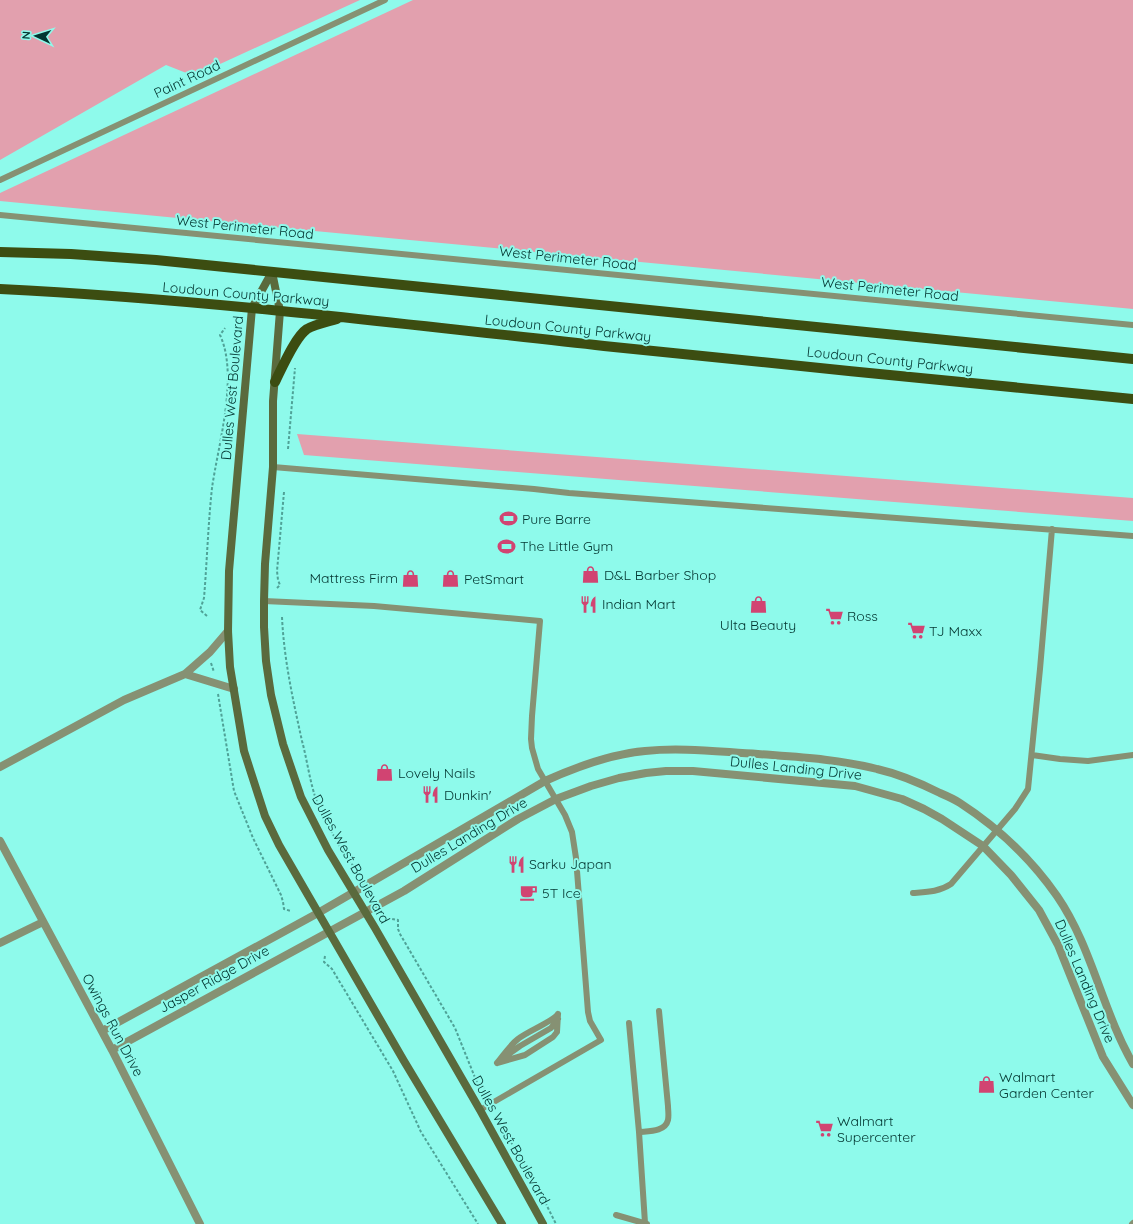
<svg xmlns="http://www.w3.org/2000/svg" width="1133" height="1224" font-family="Quicksand,sans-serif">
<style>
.green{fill:#e2a0ae}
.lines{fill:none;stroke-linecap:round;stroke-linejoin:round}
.path{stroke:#4fa297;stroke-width:2;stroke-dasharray:3 2;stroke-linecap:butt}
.lane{stroke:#869173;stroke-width:6}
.street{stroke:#869173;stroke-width:8}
.secondary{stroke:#5a6a3d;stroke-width:8}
.primary{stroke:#3c4d11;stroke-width:10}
.labels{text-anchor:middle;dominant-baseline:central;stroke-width:4;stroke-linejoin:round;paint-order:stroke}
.street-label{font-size:14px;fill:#023530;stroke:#8efaeb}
.poi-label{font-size:14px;fill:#023530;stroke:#8efaeb;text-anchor:start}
</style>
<rect width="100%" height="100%" fill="#8efaeb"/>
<path class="green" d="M 0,0 L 360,0 L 194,76 L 166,65 L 0,160 Z
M 413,0 L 1133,0 L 1133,309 L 0,201 L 0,193 Z
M 297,434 L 1133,498 L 1133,521 L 304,455 Z"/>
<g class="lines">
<path class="path" d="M 288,449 L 295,368
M 277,588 L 280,585 L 278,580 L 277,571 L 284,492
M 207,616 L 200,610 L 204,598 C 207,562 208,525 212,488 C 218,445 239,376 220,335 L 225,328
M 282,617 C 284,660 293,700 302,741 C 308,763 310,786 319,807 C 327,825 338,843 348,861 L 351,864 L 359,868 L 358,873
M 211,663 L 214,672
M 218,694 L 234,791 L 253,838 L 281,895 L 283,902 L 284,909 L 291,911
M 392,919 L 398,920 L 398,929 L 400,934 L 455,1028 L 478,1085 L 484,1088 L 482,1093
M 325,956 L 324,962 L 332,969 L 393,1071 L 421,1132 L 478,1224
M 497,1117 L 501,1118 L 502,1125 L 504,1130 L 540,1192 L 556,1224"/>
<path class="lane" d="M 0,180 L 385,0
M 0,215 L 1133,325
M 273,467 L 534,489 L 569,493 L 1133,536
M 264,601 L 374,606 L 540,621 L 532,716 L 531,739 L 532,748 L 538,769 L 565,815 L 572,832 L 576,858 L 588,1012 L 590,1021 L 601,1040 L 480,1110
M 1032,755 L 1060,759 L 1088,761 L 1133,755
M 913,893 C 926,892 939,892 951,884 L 1015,809 L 1028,789 L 1040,669 L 1052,529
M 629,1023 L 639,1132 L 645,1223
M 506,1056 L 520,1046 L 551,1028 L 558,1019
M 497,1063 L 525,1055 L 553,1037 L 557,1032 L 558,1014
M 497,1063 C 503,1056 510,1045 518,1039 C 526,1032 554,1021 558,1014
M 639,1132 C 649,1131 665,1132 668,1120 C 669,1115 668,1110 668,1106 L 659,1011
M 616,1215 L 647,1224
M 1132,1224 L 1133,1223"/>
<path class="street" d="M 185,674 L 234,689
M 0,767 L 124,700 L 185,674 L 210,652 L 228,631
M 0,841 L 112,1050 L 200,1224
M 0,943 L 43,922
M 102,1031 L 318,913 L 545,781 C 576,767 611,754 645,751 C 682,747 720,752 758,754 C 797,757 838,759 877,769 C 899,774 920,783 940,793 C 947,796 954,799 960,803 C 997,827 1032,860 1057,896 C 1092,947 1102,1010 1133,1064
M 112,1050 L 404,891 L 518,819 L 556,799 L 591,786 L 619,778 L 646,773 L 666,771 L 693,771 L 855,786 L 902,799 L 924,809 L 942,819 L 983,846 L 1011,875 L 1039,910 L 1058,945 L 1103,1057 L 1133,1105"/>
<path class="secondary" d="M 272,272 L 252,308 L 229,571 L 228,631 L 230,667 L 244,751 L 265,816 L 279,845 L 404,1061 L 502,1224
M 272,272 L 280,311 L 273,401 L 273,467 L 265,564 L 264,601 L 264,627 L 266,661 L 271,695 L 283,744 L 301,797 L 328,850 L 375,928 L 480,1110 L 543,1224"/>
<path class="primary" d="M 0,252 L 71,254 L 156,260 L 1133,359
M 0,289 C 202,299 403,324 604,346 C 780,365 957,381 1133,399
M 275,382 C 282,368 295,337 307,329 C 316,324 327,322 337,319"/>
</g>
<defs>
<symbol id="stadium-bare" viewBox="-9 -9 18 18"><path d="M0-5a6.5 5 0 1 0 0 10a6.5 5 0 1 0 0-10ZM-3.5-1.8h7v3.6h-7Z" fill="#d14472" stroke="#8efaeb" stroke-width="2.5" paint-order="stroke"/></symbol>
<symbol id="shop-bare" viewBox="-9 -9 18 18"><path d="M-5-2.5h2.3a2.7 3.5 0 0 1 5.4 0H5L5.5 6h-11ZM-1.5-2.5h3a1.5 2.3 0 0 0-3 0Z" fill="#d14472" stroke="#8efaeb" stroke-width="2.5" paint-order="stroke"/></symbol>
<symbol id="restaurant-bare" viewBox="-9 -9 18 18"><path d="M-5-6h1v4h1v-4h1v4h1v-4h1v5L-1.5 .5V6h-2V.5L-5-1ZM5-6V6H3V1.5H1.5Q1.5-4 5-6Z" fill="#d14472" stroke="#8efaeb" stroke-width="2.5" paint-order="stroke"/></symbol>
<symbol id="supermarket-bare" viewBox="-9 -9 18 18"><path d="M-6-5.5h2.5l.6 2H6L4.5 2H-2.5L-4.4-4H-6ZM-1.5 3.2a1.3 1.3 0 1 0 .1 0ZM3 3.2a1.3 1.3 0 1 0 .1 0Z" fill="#d14472" stroke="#8efaeb" stroke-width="2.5" paint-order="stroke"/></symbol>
<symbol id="cafe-bare" viewBox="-9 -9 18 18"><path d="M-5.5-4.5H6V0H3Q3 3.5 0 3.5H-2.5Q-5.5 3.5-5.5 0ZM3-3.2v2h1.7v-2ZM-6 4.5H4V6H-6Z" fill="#d14472" stroke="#8efaeb" stroke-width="2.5" paint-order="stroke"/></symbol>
</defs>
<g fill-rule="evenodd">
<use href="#stadium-bare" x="496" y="506" width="25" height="25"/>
<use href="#stadium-bare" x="494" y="534" width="25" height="25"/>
<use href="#shop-bare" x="578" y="562" width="25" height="25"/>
<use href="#shop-bare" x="398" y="566" width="25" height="25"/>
<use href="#shop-bare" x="438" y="566" width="25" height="25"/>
<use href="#restaurant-bare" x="576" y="592" width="25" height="25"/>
<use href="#shop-bare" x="746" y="592" width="25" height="25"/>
<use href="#supermarket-bare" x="822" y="604" width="25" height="25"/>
<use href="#supermarket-bare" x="904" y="618" width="25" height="25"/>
<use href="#shop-bare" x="372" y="760" width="25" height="25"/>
<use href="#restaurant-bare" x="418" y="782" width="25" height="25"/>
<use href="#restaurant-bare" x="504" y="852" width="25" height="25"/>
<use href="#cafe-bare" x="516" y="880" width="25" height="25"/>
<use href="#shop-bare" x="974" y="1072" width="25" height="25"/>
<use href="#supermarket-bare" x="812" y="1116" width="25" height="25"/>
</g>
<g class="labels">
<g class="street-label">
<text transform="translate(187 79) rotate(-25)">Paint Road</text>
<text transform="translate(245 227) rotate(6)">West Perimeter Road</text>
<text transform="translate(568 258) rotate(6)">West Perimeter Road</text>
<text transform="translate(890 289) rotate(6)">West Perimeter Road</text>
<text transform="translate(246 294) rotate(5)">Loudoun County Parkway</text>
<text transform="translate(568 328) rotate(6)">Loudoun County Parkway</text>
<text transform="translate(890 360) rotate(6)">Loudoun County Parkway</text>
<text transform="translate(232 388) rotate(-85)">Dulles West Boulevard</text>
<text transform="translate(796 768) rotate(6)">Dulles Landing Drive</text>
<text transform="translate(469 835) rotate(-31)">Dulles Landing Drive</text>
<text transform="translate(351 859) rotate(61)">Dulles West Boulevard</text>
<text transform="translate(214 979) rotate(-29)">Jasper Ridge Drive</text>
<text transform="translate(1085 981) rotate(67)">Dulles Landing Drive</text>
<text transform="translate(113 1025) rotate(62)">Owings Run Drive</text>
<text transform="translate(511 1140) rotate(61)">Dulles West Boulevard</text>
</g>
<g class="poi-label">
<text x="522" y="519">Pure Barre</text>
<text x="520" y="546">The Little Gym</text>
<text x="604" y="575">D&amp;L Barber Shop</text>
<text x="398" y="578" text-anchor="end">Mattress Firm</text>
<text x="464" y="579">PetSmart</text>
<text x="602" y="604">Indian Mart</text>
<text x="847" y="616">Ross</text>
<text x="758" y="625" text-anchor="middle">Ulta Beauty</text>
<text x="929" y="631">TJ Maxx</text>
<text x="398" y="773">Lovely Nails</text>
<text x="444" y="795">Dunkin'</text>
<text x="529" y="864">Sarku Japan</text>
<text x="542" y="893">5T Ice</text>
<text x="999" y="1077">Walmart<tspan x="999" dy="16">Garden Center</tspan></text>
<text x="837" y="1121">Walmart<tspan x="837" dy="16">Supercenter</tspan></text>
</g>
</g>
<g transform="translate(36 36) rotate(274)" stroke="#8efaeb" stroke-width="3" paint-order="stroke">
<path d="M0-3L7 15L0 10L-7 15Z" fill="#023530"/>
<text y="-6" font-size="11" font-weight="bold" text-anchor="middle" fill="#023530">N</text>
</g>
</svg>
